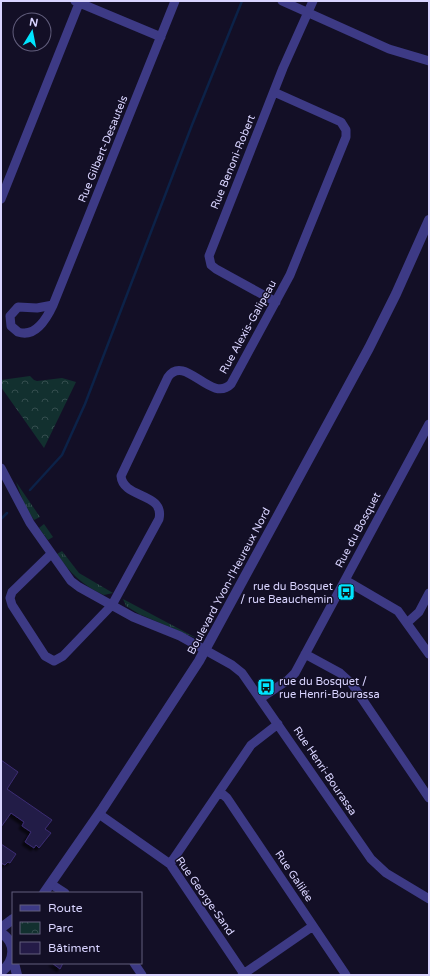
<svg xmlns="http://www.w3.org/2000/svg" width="430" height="976" font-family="'Varela Round',sans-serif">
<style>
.grass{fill:url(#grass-tufts)}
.park{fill:url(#park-crowns)}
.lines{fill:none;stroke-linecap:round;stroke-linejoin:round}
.stream{stroke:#0c2248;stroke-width:2.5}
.building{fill:#241b47;stroke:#3b2d73;filter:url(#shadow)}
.minor{stroke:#3d3a85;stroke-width:9}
.tertiary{stroke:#3d3a85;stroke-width:10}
.labels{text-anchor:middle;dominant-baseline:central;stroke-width:3;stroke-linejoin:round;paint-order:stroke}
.street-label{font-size:11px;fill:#d9d4ff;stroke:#130f26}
.poi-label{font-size:11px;fill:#d9d4ff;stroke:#130f26;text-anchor:end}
</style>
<defs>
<pattern id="grass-tufts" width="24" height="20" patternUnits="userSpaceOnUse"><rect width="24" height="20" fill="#12302f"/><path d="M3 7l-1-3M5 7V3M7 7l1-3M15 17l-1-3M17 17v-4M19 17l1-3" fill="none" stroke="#344d4e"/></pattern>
<pattern id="park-crowns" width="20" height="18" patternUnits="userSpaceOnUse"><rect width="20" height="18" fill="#12302f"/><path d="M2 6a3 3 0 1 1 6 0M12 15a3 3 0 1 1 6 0" fill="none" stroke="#344d4e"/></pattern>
<filter id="shadow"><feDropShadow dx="-3" dy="3" stdDeviation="1" flood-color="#0009"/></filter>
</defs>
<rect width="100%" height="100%" fill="#130f26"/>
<path class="grass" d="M 16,482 L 40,517 L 34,520 L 25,506 Z
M 44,524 L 53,537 L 48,540 L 39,528 Z
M 62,551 L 79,573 L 113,593 L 104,595 C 83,586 70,573 57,554 Z
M 123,599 L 200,640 L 139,614 L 126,606 Z"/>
<path class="park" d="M 30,376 L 34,380 L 37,381 L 62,378 L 76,382 L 44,448 L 1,387 L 1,380 Z"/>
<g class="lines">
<path class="stream" d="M 30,490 L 62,455 L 85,404 L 192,125 L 242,1
M 1,519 L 7,513"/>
</g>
<path class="building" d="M 1,760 L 18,772 L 7,789 L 52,820 L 45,829 L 51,833 L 39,848 L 36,845 L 34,848 L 25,842 L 31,832 L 22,826 L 24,822 L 11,813 L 1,827 Z
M 1,844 L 16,854 L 10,863 L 8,862 L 5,865 L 1,863 Z
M 52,963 L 63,963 L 60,969 Z"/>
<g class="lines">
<path class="minor" d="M 75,1 L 161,37
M 282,1 L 389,49 L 429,61
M 1,199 L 80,1
M 276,302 L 216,269 L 211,265 L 209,256 L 283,68 L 313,1
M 53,305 L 175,1
M 53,305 C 47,318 35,338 18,332 L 11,326 L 10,316 L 18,307 L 37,308 Z
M 1,468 L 30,523 L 71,581 L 79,587 L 133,617 L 180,636 L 232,665 L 242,673 L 371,859 L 386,873 L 429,899
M 51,554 L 12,592 L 10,598 L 12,605 L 45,656 L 54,661 L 63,656 L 112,605 L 159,519 C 165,492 123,499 121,476 L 168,377 C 185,353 211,404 231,384 L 290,275 L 346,137 L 346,130 L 341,122 L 274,92
M 345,580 L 398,611 L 429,654
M 408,622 L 419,612 L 429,593
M 305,654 L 340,673 L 352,684 L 429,798
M 261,698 L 288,680 L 295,673 L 429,424
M 220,792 L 227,798 L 346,975
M 99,814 L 170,864 L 244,974
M 170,864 L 251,745 L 278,724
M 51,884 L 65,893
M 134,963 L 142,975
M 242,975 L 313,926"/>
<path class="tertiary" d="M 44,893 L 103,808 L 199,661 L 369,348 L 396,294 L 429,220
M 1,928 L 13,919
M 1,933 C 17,943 15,961 1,972
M 14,963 L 17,975"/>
</g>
<defs>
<symbol id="bus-square" viewBox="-11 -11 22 22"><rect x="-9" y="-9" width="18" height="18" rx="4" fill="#00e5ff" stroke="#130f26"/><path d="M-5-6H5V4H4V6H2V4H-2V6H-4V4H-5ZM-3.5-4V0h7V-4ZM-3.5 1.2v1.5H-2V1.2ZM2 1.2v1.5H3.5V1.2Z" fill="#111"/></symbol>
</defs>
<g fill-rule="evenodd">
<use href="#bus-square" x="336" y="582" width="20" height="20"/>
<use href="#bus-square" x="256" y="677" width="20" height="20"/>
</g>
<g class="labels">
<g class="street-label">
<text transform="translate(103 149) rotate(-68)">Rue Gilbert-Desautels</text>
<text transform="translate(233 162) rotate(-68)">Rue Benoni-Robert</text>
<text transform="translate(248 327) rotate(-61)">Rue Alexis-Galipeau</text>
<text transform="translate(358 530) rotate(-62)">Rue du Bosquet</text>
<text transform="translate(229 581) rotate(-62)">Boulevard Yvon-l'Heureux Nord</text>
<text transform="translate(325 771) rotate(56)">Rue Henri-Bourassa</text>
<text transform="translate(294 876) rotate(56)">Rue Galilée</text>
<text transform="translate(205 896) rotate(55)">Rue George-Sand</text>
</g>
<g class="poi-label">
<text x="333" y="586">rue du Bosquet<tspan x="333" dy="13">/ rue Beauchemin</tspan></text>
<text x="279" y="681" text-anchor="start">rue du Bosquet /<tspan x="279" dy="13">rue Henri-Bourassa</tspan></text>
</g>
</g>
<rect width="430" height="976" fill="none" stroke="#d9d4ff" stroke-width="4"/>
<rect x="12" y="892" width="130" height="72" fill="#130f26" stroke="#625e7d"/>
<rect x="20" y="905" width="20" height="6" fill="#3d3a85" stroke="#625e7d"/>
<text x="48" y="912" font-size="12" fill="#d9d4ff">Route</text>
<rect x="20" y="922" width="20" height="12" fill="url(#park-crowns)" stroke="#625e7d"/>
<text x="48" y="932" font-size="12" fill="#d9d4ff">Parc</text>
<rect x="20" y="942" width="20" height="12" fill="#241b47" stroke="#625e7d"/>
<text x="48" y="952" font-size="12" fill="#d9d4ff">Bâtiment</text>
<g transform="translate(32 32) rotate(10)"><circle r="19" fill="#130f26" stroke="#625e7d"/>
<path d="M0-3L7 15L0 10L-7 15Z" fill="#00e5ff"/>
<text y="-6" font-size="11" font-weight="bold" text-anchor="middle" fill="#d9d4ff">N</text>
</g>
</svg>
